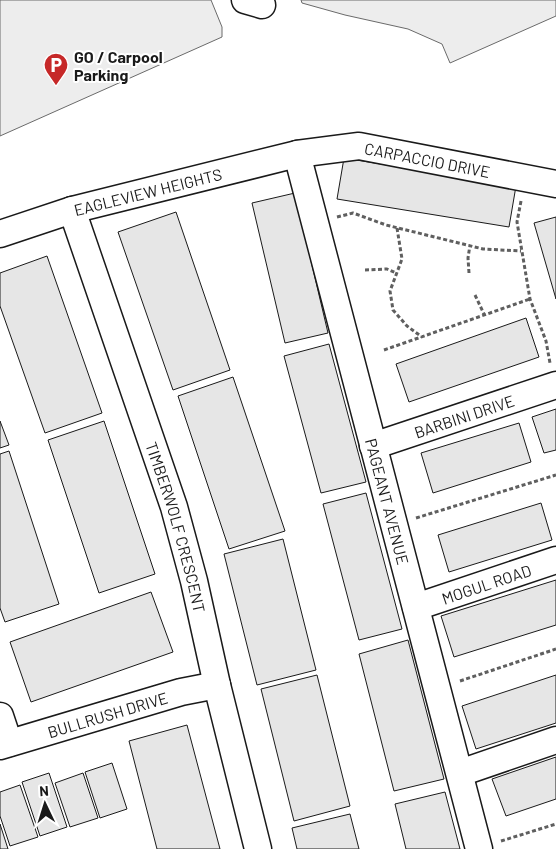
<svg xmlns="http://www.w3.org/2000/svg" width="556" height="849" font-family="Barlow,sans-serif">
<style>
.parking{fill:#ededed;stroke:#6a6a6a}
.building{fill:#e6e6e6;stroke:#1a1a1a}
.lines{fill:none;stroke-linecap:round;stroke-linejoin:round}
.minor-casing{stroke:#1a1a1a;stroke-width:29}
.path{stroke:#5f5f5f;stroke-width:3;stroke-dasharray:4 2.5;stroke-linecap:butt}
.minor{stroke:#fff;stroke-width:26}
.labels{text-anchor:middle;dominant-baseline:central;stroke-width:4;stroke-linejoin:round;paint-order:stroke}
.poi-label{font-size:16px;font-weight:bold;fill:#1a1a1a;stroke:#fff;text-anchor:start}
.street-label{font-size:16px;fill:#1a1a1a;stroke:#fff}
</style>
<rect width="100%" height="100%" fill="#fff"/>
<path class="parking" d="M 0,0 L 211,0 L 222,27 L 222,37 L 0,136 Z
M 301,0 L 556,0 L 556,16 L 450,63 L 442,44 L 408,29 L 345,15 L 302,3 Z"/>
<path class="building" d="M 344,158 L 516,186 L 509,227 L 337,199 Z
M 295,193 L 328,333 L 285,343 L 252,203 Z
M 176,212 L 230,370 L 173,390 L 118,232 Z
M 556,217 L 556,299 L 534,223 Z
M 47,256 L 102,413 L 45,433 L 0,306 L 0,273 Z
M 526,318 L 539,357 L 409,402 L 396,364 Z
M 329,344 L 366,482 L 321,493 L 284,356 Z
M 233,377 L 285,531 L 229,549 L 178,396 Z
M 556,409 L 556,450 L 544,453 L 532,417 Z
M 0,421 L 9,445 L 0,448 Z
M 104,421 L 155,574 L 99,593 L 48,440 Z
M 519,423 L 531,462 L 433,493 L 421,453 Z
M 9,451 L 59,604 L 5,622 L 0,608 L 0,454 Z
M 366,493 L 402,629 L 359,640 L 323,504 Z
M 541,503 L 552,540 L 449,572 L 438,535 Z
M 283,539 L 316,670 L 257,685 L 224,554 Z
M 556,580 L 556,625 L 454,657 L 441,616 Z
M 151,592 L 173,652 L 31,702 L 10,642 Z
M 408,640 L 444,779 L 394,791 L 359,654 Z
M 317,675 L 350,806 L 294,821 L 261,689 Z
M 556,675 L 556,723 L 476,749 L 462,706 Z
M 187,725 L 220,849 L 157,849 L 129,741 Z
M 556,757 L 556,799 L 506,816 L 492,779 Z
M 112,763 L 127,809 L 100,818 L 85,772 Z
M 49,773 L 67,827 L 40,836 L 22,782 Z
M 83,773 L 98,818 L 70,827 L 55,783 Z
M 20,785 L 38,837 L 10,846 L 0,816 L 0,792 Z
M 445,792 L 460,849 L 406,849 L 395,804 Z
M 350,814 L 359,849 L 297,849 L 292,828 Z
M 0,824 L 8,849 L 0,849 Z"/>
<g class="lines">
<defs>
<g id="minor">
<path d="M 245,0 L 262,5"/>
<path id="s1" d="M 297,154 L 479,849"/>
<path id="s2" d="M 72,210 L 174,507 L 194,581 L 217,685 L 258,849"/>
<path id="s3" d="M 0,234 L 72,210 L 297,154 L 359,146 L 556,184"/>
<path id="s4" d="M 373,446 L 556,385"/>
<path id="s5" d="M 416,607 L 556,560"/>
<path d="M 0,716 L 9,743"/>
<path id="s6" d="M 0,746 L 181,692 L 217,685"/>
<path d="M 460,773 L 556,740"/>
</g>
</defs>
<use href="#minor" class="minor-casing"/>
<path class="path" d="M 521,201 L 517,222 L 530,299 L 546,341 L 550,363
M 337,217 L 353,213 L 386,225 L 483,249 L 521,251
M 397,228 L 402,259 L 390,291 L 393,310 L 407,326 L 422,337
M 365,270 L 387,269 L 396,273
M 469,273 L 468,258 L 470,245
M 475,295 L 484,314
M 384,350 L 530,299
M 416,518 L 556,475
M 460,681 L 556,649
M 501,841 L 556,824"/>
<use href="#minor" class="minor"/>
</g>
<defs>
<symbol id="parking-pin" viewBox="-11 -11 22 30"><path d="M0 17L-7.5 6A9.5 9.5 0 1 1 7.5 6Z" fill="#c62828" stroke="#fff"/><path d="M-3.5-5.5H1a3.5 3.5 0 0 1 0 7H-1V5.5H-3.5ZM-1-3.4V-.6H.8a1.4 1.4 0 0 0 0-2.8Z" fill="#fff"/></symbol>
</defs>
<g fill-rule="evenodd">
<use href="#parking-pin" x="42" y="51" width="28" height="38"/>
</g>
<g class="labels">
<g class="poi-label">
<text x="74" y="56">GO / Carpool<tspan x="74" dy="18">Parking</tspan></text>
</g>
<g class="street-label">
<text stroke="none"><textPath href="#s3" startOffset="440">CARPACCIO DRIVE</textPath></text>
<text stroke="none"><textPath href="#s3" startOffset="154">EAGLEVIEW HEIGHTS</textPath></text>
<text stroke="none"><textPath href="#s4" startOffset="96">BARBINI DRIVE</textPath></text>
<text stroke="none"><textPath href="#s1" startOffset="359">PAGEANT AVENUE</textPath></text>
<text stroke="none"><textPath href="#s2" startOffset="334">TIMBERWOLF CRESCENT</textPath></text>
<text stroke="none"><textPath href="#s5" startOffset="74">MOGUL ROAD</textPath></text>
<text stroke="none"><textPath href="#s6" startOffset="112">BULLRUSH DRIVE</textPath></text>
</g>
</g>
<g transform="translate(45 804) rotate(356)" stroke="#ffffff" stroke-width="4" paint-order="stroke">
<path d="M0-4L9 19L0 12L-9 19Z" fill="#1a1a1a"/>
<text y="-8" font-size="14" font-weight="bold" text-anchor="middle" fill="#1a1a1a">N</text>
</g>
</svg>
